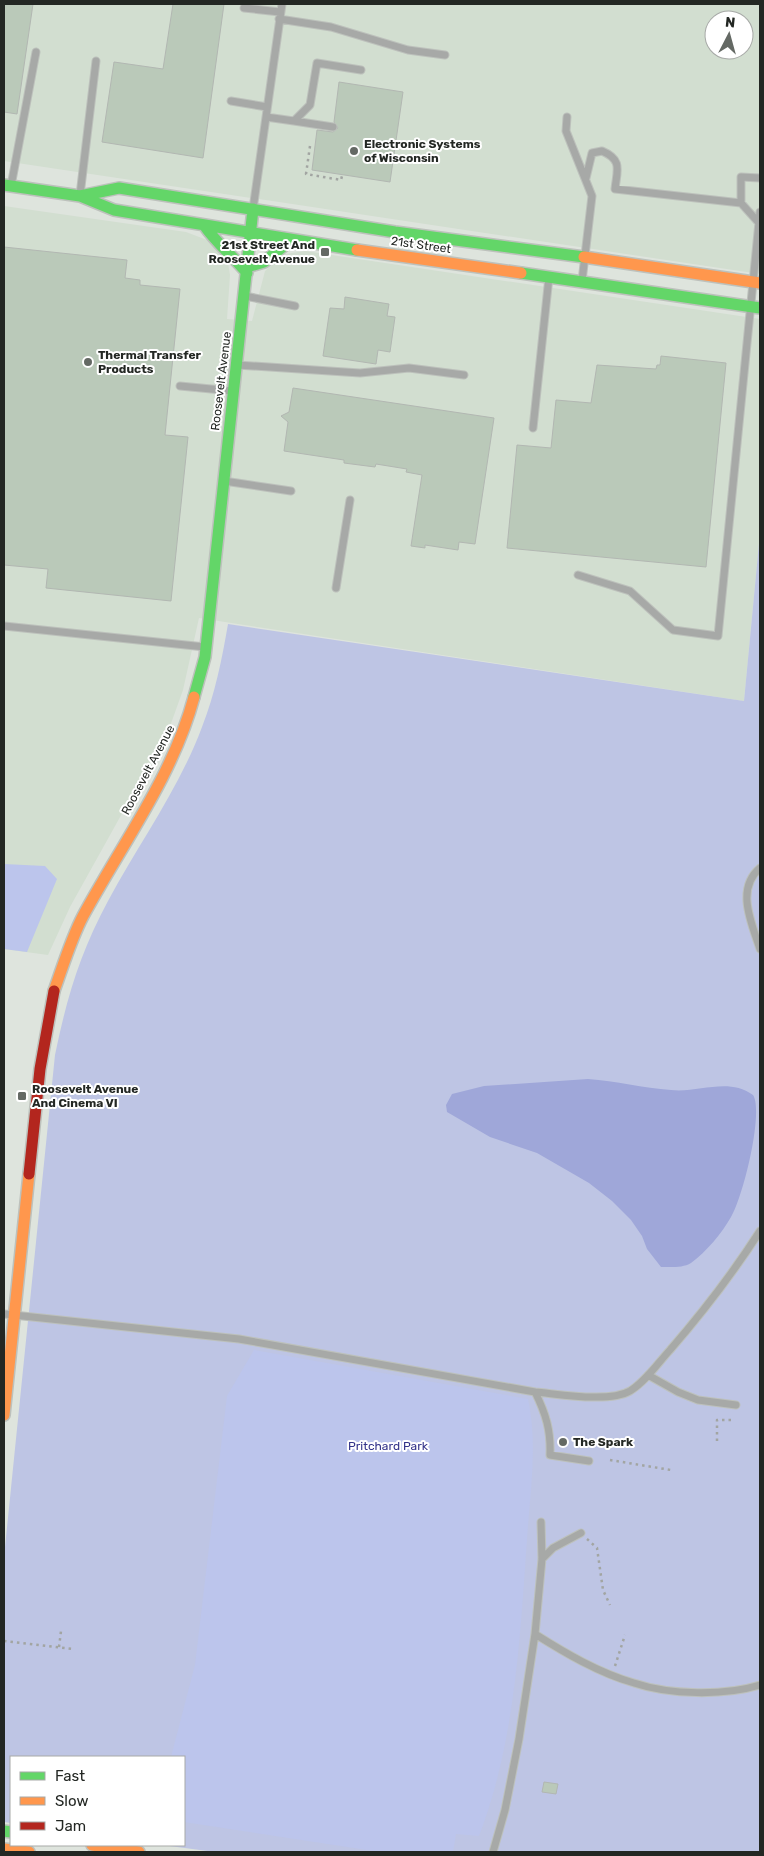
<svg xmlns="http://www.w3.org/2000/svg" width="764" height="1856" font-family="Rubik,sans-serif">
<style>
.built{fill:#d2ded0;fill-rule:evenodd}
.green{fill:#bec5e4}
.forest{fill:#bcc5ec}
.water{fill:#9fa7d9}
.building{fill:#bac9b9;stroke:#b2b7b2}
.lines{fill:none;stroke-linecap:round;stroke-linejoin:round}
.lane-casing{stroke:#bdc1bc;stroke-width:9}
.fast-casing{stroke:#bdc1bc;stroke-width:14}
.slow-casing{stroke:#bdc1bc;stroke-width:14}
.jam-casing{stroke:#bdc1bc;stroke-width:14}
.path{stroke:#a2a5a2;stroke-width:2.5;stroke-dasharray:2.5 4;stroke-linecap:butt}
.lane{stroke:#a7a9a7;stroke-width:7}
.fast{stroke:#63d668;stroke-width:11}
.slow{stroke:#ff974d;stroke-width:11}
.jam{stroke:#b3261e;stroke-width:11}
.poi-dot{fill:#646964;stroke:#fff;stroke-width:2}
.labels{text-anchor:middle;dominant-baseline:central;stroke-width:4;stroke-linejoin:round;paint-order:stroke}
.poi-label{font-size:12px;font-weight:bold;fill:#232723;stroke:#fff;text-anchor:start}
.street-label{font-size:12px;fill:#232723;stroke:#fff}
.park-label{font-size:12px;fill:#333389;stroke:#fff}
</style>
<rect width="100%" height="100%" fill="#dee4dd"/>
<path class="built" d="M 4,4 L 760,4 L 760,274 L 4,161 ZM 714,20 L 744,20 L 744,50 L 714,50 Z
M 4,206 L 186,232 L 207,240 L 228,263 L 230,275 L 227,319 L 252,321 L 265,271 L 285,254 L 305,251 L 760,319 L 760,533 L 744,701 L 199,618 L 183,690 L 169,729 L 70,907 L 48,955 L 4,949 Z"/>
<path class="green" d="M 760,533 L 760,1852 L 215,1852 L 162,1845 L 184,1845 L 184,1757 L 11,1757 L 11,1823 L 4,1822 L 4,1557 L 55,1055 C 67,997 80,953 108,901 C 139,843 179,789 202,727 C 215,694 222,659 228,624 L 744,701 Z"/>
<path class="forest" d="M 4,864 L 45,866 L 57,879 L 27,952 L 4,949 Z
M 254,1350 L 528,1399 C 538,1445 530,1492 527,1539 C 520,1639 515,1742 479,1836 L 456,1834 L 453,1852 L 380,1852 L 184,1822 L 184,1757 L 171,1757 L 195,1665 L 227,1396 Z"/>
<path class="water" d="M 588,1079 C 616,1081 643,1088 671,1090 C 699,1093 728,1077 753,1095 C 764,1112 743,1197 731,1217 C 722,1233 706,1252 691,1263 C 683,1268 671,1267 661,1267 L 647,1249 L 642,1236 L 631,1220 L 612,1201 L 589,1183 L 537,1153 L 490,1137 L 447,1112 L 446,1105 L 452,1094 L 484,1086 Z"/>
<path class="building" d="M 4,4 L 33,4 L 17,114 L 4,112 Z
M 173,4 L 224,4 L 203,158 L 102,142 L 114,62 L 163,69 Z
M 339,82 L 403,92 L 390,182 L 312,170 L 317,130 L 333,132 L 338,128 L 334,122 Z
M 4,247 L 127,260 L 125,278 L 140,280 L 140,285 L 180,289 L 165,435 L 188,437 L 171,601 L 46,588 L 48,569 L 4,565 Z
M 345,297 L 389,304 L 387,316 L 395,317 L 390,352 L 378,350 L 376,364 L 323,356 L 330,308 L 344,309 Z
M 661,356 L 726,363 L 706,567 L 507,548 L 517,445 L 551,448 L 556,400 L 591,403 L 597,365 L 656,369 L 657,365 L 660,365 Z
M 293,388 L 494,418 L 475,544 L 459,542 L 458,550 L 425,545 L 425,548 L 411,546 L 422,475 L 406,472 L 407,469 L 376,464 L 375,467 L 344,463 L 344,460 L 284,451 L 288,422 L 281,416 L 289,412 Z
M 544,1782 L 558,1784 L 556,1794 L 542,1792 Z"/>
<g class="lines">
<defs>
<path id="lane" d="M 244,8 L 280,12
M 279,19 L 331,27 L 408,50 L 445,55
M 231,101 L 267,107
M 266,117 L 294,121 L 310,105 L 317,63 L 361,70
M 567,117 L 566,131 L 592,196 L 582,281
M 294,121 L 333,127
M 586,178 L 592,153 L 602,151 C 623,160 617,170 615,189 L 741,203 L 759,223
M 11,186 L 36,52
M 80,195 L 96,61
M 741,203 L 741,177 L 760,178
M 253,209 L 282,4
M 245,296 L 295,306
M 237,365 L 360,373 L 409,368 L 464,375
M 180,386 L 232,391
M 533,428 L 549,277
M 224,481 L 291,491
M 578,575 L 630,591 L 673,630 L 718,636 L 760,212
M 336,588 L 350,500
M 4,626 L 205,647
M 760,868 C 735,889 752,924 760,949
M 4,1314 L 239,1339 L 535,1392 C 546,1414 551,1431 550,1455 L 589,1461
M 648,1375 L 678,1392 L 698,1400 L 736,1405
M 535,1392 C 559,1394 609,1403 630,1391 C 646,1381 658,1363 670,1350 C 703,1312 733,1273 760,1231
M 541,1522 L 542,1559 L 535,1634 C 565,1653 599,1673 634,1683 C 670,1695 724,1696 760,1685
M 542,1559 L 553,1548 L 581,1533
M 493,1852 L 505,1810 L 519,1739 L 535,1634"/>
<path id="fast" d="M 4,185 L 80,196 L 114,210 L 357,250
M 80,196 L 119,188 L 395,232 L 584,257
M 204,225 C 216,243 233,256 247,273
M 247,267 L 264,262 L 291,240
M 521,273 L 760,308
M 194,697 L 205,657 L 253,209
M 4,1831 L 11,1832"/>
<path id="slow" d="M 357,250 L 521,273
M 584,257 L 760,283
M 54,991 C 63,966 71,939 83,916 C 122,844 173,776 194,697
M 4,1415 L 29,1174
M 92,1845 L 139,1852
M 4,1849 L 29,1852"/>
<path id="jam" d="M 29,1174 L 40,1069 L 54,991"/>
</defs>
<use href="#lane" class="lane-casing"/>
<use href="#fast" class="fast-casing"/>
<use href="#slow" class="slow-casing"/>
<use href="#jam" class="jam-casing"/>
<path class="path" d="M 310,146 L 306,174 L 341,180 L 342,176
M 717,1441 L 717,1420 L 734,1420
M 610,1460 L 671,1470
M 587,1539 L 597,1548 L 603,1590 L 610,1605
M 4,1641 L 73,1649
M 59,1647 L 61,1631
M 615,1666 L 625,1635"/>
<use href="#lane" class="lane"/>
<use href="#fast" class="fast"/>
<use href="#slow" class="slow"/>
<use href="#jam" class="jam"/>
</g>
<g class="poi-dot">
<circle cx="354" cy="151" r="5"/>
<rect x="320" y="247" width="10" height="10" rx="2.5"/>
<circle cx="88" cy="362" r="5"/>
<rect x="17" y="1091" width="10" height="10" rx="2.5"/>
<circle cx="563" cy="1442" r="5"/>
</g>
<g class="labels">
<g class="poi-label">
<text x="364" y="144">Electronic Systems<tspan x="364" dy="14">of Wisconsin</tspan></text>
<text x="315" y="245" text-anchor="end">21st Street And<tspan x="315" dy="14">Roosevelt Avenue</tspan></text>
<text x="98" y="355">Thermal Transfer<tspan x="98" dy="14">Products</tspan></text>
<text x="32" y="1089">Roosevelt Avenue<tspan x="32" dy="14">And Cinema VI</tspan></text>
<text x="573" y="1442">The Spark</text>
</g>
<g class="street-label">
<text transform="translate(421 245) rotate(8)">21st Street</text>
<text transform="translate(221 381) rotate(-83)">Roosevelt Avenue</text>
<text transform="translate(148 770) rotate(-62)">Roosevelt Avenue</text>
</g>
<g class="park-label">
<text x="388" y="1446">Pritchard Park</text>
</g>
</g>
<rect width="764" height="1856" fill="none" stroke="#232723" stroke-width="10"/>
<rect x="10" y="1756" width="175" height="90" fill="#ffffff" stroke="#a7a9a7"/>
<rect x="20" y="1772" width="25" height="8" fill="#63d668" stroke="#a7a9a7"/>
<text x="55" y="1781" font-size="15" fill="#232723">Fast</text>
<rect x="20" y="1797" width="25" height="8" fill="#ff974d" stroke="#a7a9a7"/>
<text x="55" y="1806" font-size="15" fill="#232723">Slow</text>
<rect x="20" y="1822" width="25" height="8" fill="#b3261e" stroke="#a7a9a7"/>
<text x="55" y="1831" font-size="15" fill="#232723">Jam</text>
<g transform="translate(729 35) rotate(6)"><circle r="24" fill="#ffffff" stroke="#a7a9a7"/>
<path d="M0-4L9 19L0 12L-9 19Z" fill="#646964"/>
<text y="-8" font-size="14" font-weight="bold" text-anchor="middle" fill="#232723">N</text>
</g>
</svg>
